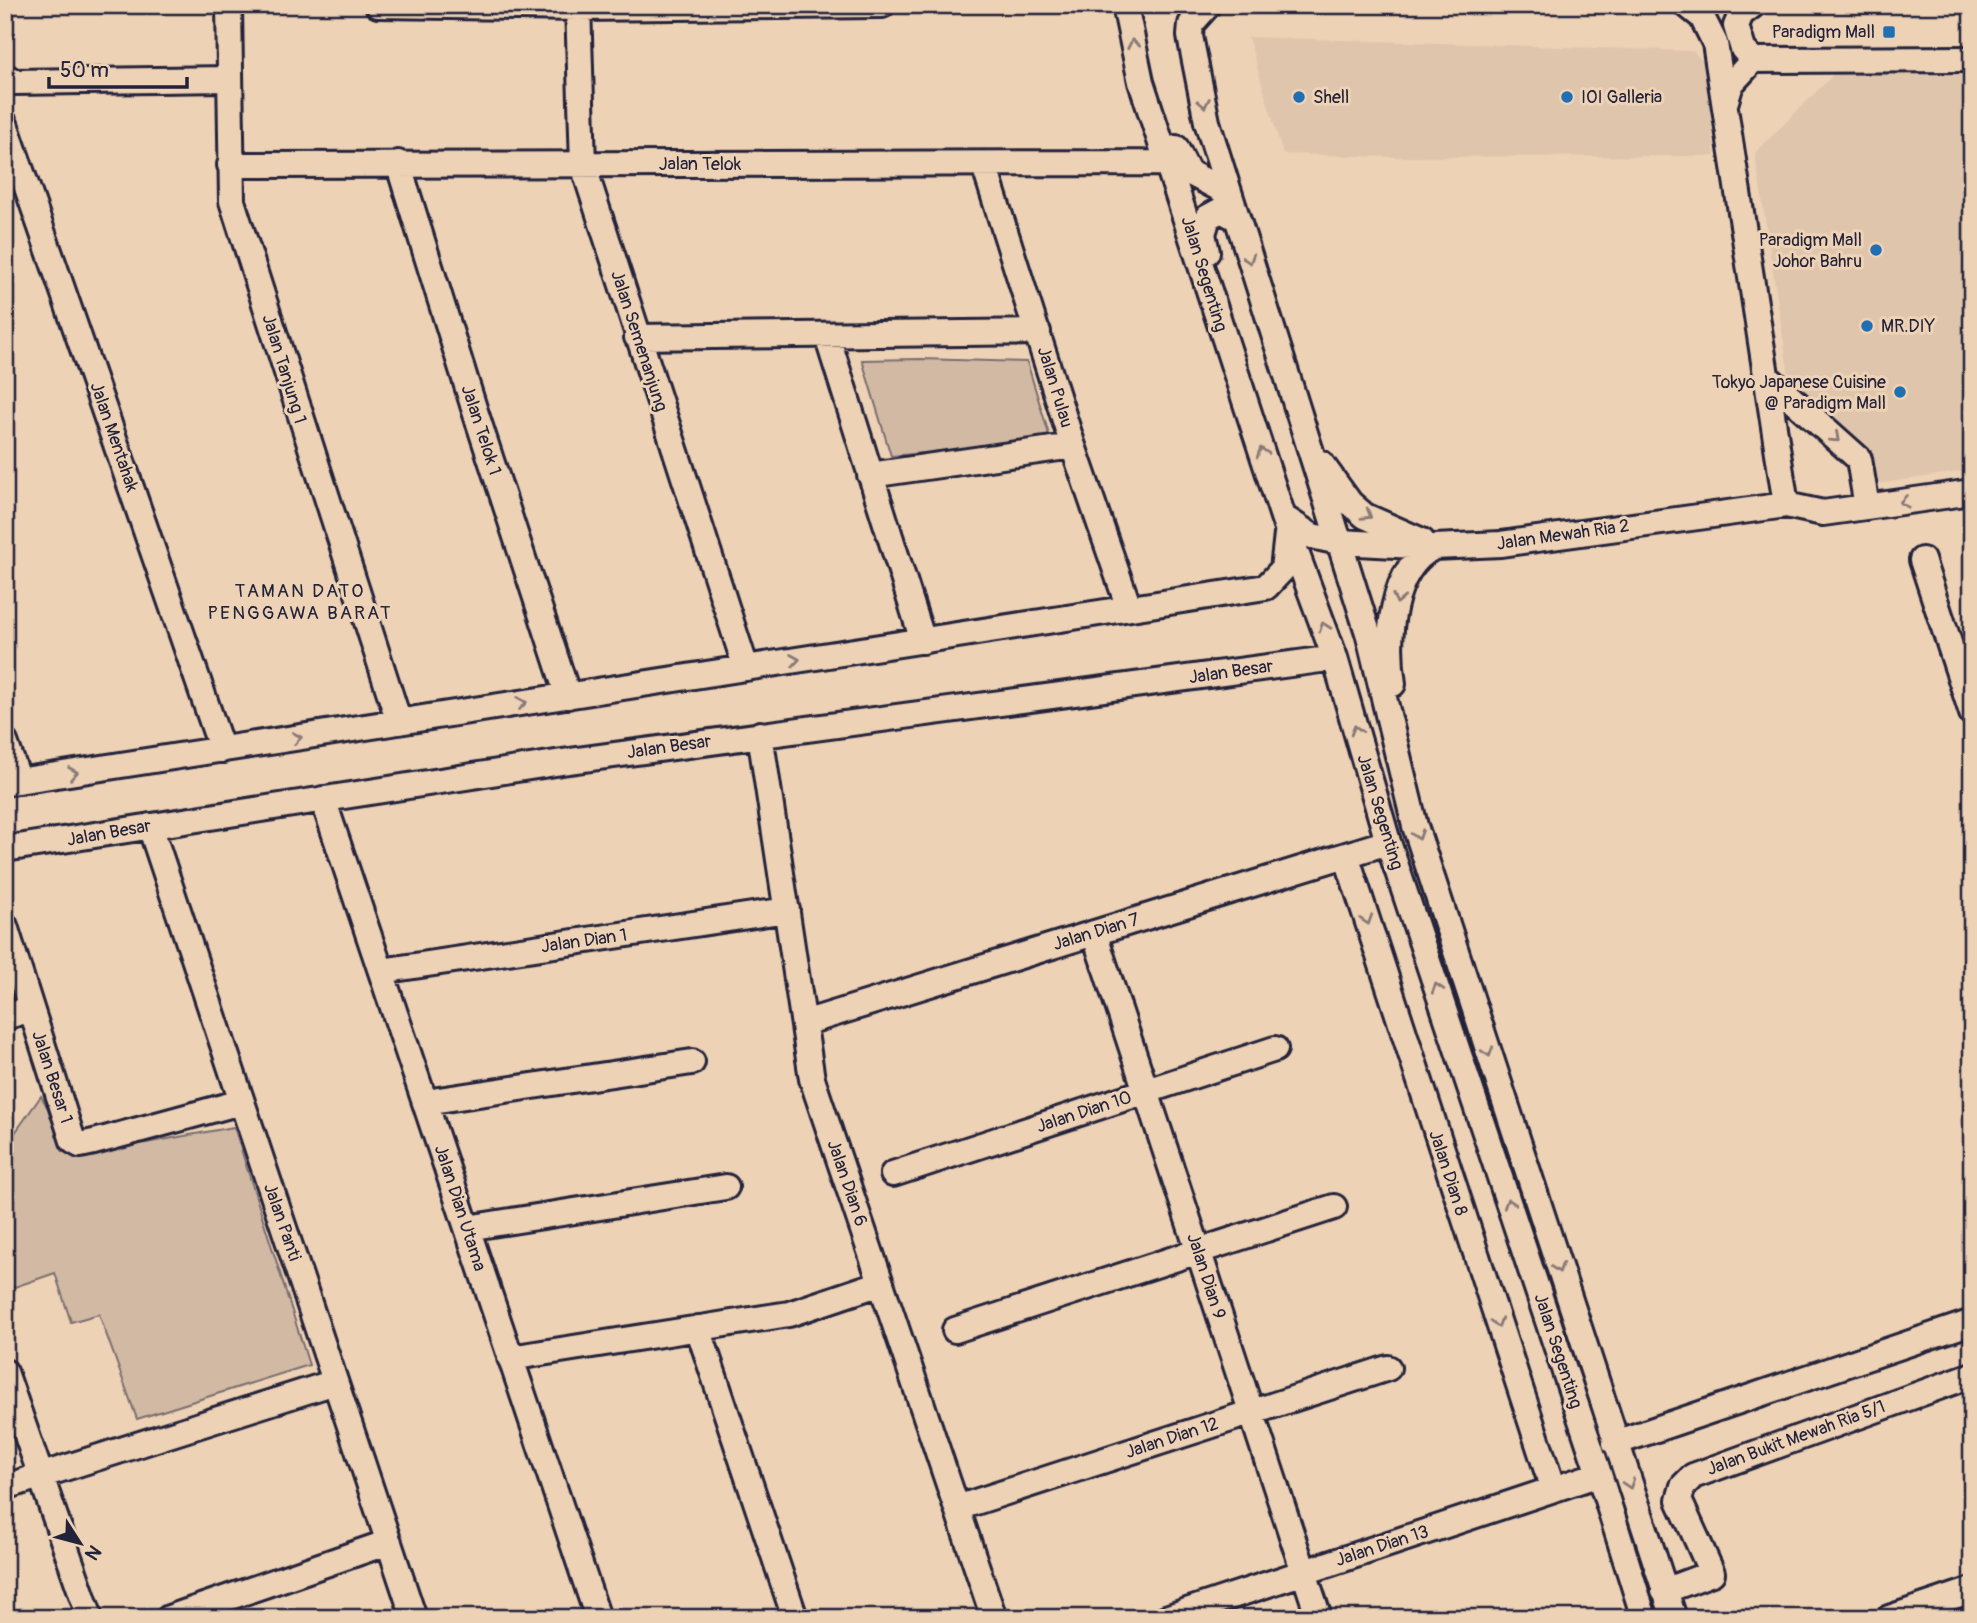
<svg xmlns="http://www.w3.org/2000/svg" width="1977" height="1623" font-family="Pangolin,sans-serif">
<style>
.built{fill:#dfc5ac}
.green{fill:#d1b9a4;stroke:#7a6e70;stroke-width:2}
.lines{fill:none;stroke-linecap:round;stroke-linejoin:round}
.minor-casing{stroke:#22223b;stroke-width:30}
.minor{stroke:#eed2b5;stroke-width:24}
.oneway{stroke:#887a78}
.poi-dot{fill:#1f6fb2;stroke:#eed2b5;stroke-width:2.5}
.labels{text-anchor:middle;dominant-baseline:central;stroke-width:6;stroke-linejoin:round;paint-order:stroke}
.poi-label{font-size:18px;fill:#22223b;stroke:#eed2b5;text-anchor:end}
.street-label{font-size:18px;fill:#22223b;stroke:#eed2b5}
.neighbourhood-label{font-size:19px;letter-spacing:2px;fill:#22223b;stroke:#eed2b5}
</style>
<rect width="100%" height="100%" fill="#eed2b5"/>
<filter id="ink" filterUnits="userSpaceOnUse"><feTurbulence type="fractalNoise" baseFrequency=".0143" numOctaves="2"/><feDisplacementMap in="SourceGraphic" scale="14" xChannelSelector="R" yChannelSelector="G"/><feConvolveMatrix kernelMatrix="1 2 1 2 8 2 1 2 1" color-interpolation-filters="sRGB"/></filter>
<g filter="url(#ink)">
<path class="built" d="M 1248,37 L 1693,51 L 1705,64 L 1715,156 L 1398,157 L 1283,154 Z
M 1837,71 L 1972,72 L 1972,470 L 1876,484 L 1870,454 L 1790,383 L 1755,153 Z"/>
<path class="green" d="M 920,359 L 1027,362 L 1051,441 L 891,456 L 862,360 Z
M 41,1096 L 75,1156 L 234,1127 L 309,1365 L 137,1419 L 99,1314 L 71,1322 L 55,1273 L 12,1288 L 5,1262 L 5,1147 Z"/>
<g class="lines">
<defs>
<path id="minor" d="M 229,5 L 232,201 L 399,722
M 378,5 L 578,8 L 882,5
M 578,5 L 583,165 L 746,668
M 1125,5 L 1141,82 L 1283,517 L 1335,658 L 1388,842 L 1599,1474 L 1644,1618
M 1208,5 L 1191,24 L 1190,36 L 1207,122 L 1369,636 L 1415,826 L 1674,1618
M 1687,5 L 1702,17 L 1715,43 L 1786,505
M 1753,5 L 1741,14 L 1736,26 L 1743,49 L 1753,60
M 5,76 L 14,82 L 228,79
M 1725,104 L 1731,84 L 1753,60 L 1972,59
M 5,124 L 222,750
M 1176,148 L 1188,172 L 1228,193
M 398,163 L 474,408 L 568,696
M 230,165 L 1170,163
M 984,165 L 1073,446 L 1129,608
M 1207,252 L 1203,234 L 1208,217 L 1221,210 L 1236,218
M 827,336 L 923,641
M 637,337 L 1038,332
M 1766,376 L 1859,459 L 1867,507
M 1321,463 L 1350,503 L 1365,516 L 1422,541
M 870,475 L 1073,446
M 1283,517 L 1312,536 L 1339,542 L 1434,547 L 1501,544 L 1786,505 L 1823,513 L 1972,492
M 1922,560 L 1972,713
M 1393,684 C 1386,639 1390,569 1434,547
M 760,734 L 812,1079 L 994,1618
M 5,742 L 19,781
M 5,783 L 1266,587 L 1283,569 L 1287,534
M 323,799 L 598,1618
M 150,826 L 414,1618
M 5,849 L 562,762 L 1335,658
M 1346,855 L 1553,1489
M 5,926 L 73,1141 L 80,1145 L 94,1142 L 241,1102
M 1094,933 L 1319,1618
M 381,971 L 787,910
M 5,1017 L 31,1009
M 804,1023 L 1388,842
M 425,1102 L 692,1062
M 893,1174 L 1275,1049
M 467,1228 L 726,1187
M 698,1328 L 795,1618
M 955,1330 L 1334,1207
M 510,1358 L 789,1314 L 881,1283
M 5,1372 L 90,1618
M 1615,1443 L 1972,1322
M 5,1487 L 335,1382
M 957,1508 L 1388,1368
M 1664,1591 L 1712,1573 L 1679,1500 L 1683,1486 L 1693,1476 L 1972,1375
M 169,1618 L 389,1542
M 1166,1618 L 1599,1474
M 1889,1618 L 1972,1590"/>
</defs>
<use href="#minor" class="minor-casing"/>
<use href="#minor" class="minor"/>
</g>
<defs><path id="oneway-chevron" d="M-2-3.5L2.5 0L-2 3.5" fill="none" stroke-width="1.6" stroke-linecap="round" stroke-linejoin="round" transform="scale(1.75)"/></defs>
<g class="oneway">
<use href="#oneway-chevron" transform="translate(1133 44) rotate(-102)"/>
<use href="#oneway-chevron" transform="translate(1204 103) rotate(79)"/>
<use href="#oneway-chevron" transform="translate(1249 259) rotate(72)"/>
<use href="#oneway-chevron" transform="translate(1835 438) rotate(42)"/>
<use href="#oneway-chevron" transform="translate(1262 452) rotate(-108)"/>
<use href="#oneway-chevron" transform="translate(1904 502) rotate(171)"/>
<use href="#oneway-chevron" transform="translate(1367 515) rotate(31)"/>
<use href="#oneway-chevron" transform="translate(1398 599) rotate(102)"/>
<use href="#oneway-chevron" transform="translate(1324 627) rotate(-110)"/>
<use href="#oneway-chevron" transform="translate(795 660) rotate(-9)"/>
<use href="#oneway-chevron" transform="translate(522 703) rotate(-9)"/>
<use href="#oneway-chevron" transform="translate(1356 730) rotate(-106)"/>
<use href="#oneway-chevron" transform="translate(297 738) rotate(-9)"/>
<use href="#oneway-chevron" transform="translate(73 773) rotate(-9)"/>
<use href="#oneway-chevron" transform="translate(1418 835) rotate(72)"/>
<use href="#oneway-chevron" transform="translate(1367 920) rotate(72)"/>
<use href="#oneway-chevron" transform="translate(1437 988) rotate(-108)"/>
<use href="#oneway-chevron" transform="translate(1488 1052) rotate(72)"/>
<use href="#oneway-chevron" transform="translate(1509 1203) rotate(-108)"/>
<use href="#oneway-chevron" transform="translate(1558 1268) rotate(72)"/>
<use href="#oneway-chevron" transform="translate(1497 1323) rotate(72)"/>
<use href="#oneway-chevron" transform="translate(1629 1484) rotate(72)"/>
</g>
</g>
<g class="poi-dot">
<rect x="1882" y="25" width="14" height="14" rx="3.5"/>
<circle cx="1299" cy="97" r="7"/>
<circle cx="1567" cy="97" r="7"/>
<circle cx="1876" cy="250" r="7"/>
<circle cx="1867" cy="326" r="7"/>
<circle cx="1900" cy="392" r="7"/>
</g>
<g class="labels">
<g class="poi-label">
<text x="1875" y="32">Paradigm Mall</text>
<text x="1313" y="97" text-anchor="start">Shell</text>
<text x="1581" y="97" text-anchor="start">IOI Galleria</text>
<text x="1862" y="240">Paradigm Mall<tspan x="1862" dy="21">Johor Bahru</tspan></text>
<text x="1881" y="326" text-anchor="start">MR.DIY</text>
<text x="1886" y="382">Tokyo Japanese Cuisine<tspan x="1886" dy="21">@ Paradigm Mall</tspan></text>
</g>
<g class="street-label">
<text x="700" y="164">Jalan Telok</text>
<text transform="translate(1204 274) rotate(73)">Jalan Segenting</text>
<text transform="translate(639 341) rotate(72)">Jalan Semenanjung</text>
<text transform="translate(284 369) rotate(73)">Jalan Tanjung 1</text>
<text transform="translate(1055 387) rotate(73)">Jalan Pulau</text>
<text transform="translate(481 430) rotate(72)">Jalan Telok 1</text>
<text transform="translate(114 437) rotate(71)">Jalan Mentahak</text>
<text transform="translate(1563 535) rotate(-8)">Jalan Mewah Ria 2</text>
<text transform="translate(1231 672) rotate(-8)">Jalan Besar</text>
<text transform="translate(669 747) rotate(-8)">Jalan Besar</text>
<text transform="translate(1380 812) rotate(73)">Jalan Segenting</text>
<text transform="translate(109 833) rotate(-10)">Jalan Besar</text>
<text transform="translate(1096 932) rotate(-17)">Jalan Dian 7</text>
<text transform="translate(584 941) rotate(-8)">Jalan Dian 1</text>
<text transform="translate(52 1077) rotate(72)">Jalan Besar 1</text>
<text transform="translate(1084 1112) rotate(-18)">Jalan Dian 10</text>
<text transform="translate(1448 1173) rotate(72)">Jalan Dian 8</text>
<text transform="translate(847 1183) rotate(71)">Jalan Dian 6</text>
<text transform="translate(460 1208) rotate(72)">Jalan Dian Utama</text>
<text transform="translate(282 1222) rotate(71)">Jalan Panti</text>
<text transform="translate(1206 1276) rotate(72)">Jalan Dian 9</text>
<text transform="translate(1558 1351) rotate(72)">Jalan Segenting</text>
<text transform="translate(1172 1438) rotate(-18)">Jalan Dian 12</text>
<text transform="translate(1796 1438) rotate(-20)">Jalan Bukit Mewah Ria 5/1</text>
<text transform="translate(1382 1546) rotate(-18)">Jalan Dian 13</text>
</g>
<g class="neighbourhood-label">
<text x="300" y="591">TAMAN DATO<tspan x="300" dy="22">PENGGAWA BARAT</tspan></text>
</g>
</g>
<rect width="1977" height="1623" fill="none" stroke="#eed2b5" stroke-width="28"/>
<rect x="14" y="14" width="1949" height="1595" fill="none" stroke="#22223b" stroke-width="2.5" filter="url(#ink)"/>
<g transform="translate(80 1543) rotate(126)" stroke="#eed2b5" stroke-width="5" paint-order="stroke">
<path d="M0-5L12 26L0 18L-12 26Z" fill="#22223b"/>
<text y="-10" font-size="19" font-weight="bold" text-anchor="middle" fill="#22223b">N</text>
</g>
<path d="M49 77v10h138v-10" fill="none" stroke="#22223b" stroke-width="3.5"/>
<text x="60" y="77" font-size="21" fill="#22223b" stroke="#eed2b5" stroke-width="5" paint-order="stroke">50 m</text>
</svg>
